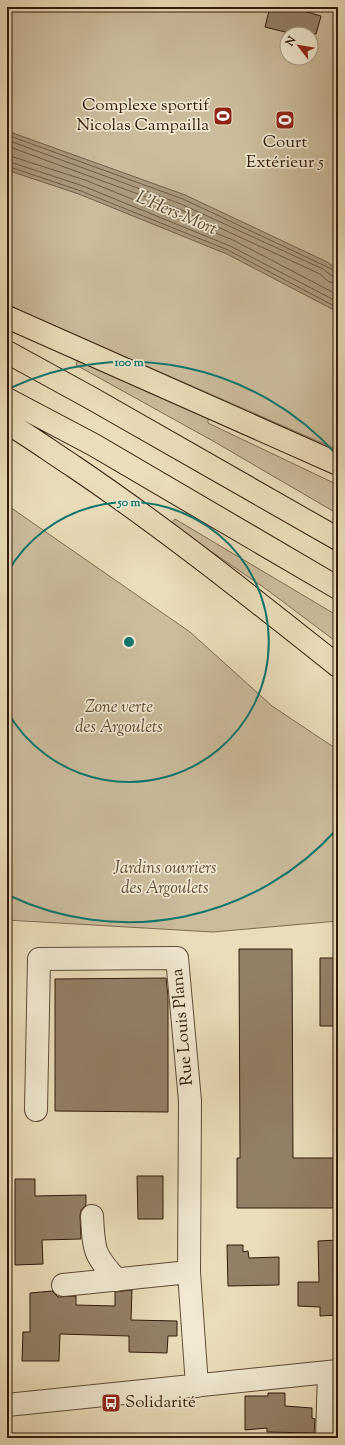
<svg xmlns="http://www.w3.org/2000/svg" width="345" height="1445" font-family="'Sorts Mill Goudy',serif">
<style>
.green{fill:#cbbc9c;stroke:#7e6c53;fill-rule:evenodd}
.water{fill:#ab9b7e;stroke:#7b6850}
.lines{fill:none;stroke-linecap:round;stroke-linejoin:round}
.shore{stroke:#6e5b44;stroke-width:1}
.building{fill:#928066;stroke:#321b0a}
.minor-casing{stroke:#604c36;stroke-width:24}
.highway-casing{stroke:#321b0a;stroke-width:24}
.minor{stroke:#f1e9d2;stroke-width:22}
.highway{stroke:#eaddba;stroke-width:22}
.ring{fill:none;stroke:#0f766e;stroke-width:2}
.labels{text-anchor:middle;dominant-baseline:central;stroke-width:3.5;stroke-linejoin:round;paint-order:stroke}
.poi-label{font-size:17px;fill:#321b0a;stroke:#f1e9d2;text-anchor:end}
.park-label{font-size:17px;font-style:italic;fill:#604b36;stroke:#f1e9d2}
.street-label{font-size:17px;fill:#321b0a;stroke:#f1e9d2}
.water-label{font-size:18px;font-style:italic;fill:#5c4833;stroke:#f1e9d2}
.centre{fill:#0f766e;stroke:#f1e9d2;stroke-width:2}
.ring-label{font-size:12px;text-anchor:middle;font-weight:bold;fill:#0f766e;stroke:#f1e9d2;stroke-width:3.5;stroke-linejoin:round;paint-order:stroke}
</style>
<rect width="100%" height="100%" fill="#eaddba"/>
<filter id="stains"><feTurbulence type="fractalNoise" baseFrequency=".005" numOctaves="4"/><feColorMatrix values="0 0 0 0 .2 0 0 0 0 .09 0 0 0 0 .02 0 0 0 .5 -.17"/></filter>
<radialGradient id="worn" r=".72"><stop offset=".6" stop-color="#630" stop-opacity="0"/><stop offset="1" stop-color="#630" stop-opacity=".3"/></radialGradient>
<path class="green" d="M 7,7 L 338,7 L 338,270 L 327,262 L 185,195 L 7,131 ZM 287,34 L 311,34 L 311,58 L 287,58 Z
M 7,170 L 79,194 L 227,254 L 338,312 L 338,450 L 7,305 Z
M 78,358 L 208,418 L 208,423 L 338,485 L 338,514 L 213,441 L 76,365 Z
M 7,505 L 190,632 L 272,706 L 338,750 L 338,921 L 213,932 L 7,920 Z
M 175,519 L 338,616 L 338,643 L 266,589 L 171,524 Z"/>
<path class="water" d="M 7,131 L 185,195 L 327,262 L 338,270 L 338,312 L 227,254 L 79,194 L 7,170 Z"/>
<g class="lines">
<path class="shore" d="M 7,135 L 183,199 L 338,272
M 7,140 L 181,204 L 323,269 L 332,276 L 338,277
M 7,146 L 179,209 L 320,274 L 329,282 L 338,283
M 7,155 L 85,180 L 233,240 L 338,295
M 7,161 L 83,186 L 230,246 L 338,302
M 7,166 L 81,191 L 228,250 L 338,308"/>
</g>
<path class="building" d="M 270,7 L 290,7 L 321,16 L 316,34 L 293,34 L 265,27 Z
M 239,949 L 292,949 L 293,1158 L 338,1158 L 338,1208 L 237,1208 L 237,1158 L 240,1158 Z
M 320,958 L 338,958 L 338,1026 L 320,1026 Z
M 166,978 L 168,996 L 168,1112 L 55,1111 L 55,979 Z
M 137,1176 L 163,1176 L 163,1219 L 138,1219 Z
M 15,1179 L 35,1179 L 35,1196 L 86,1195 L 86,1205 L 81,1210 L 80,1216 L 81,1239 L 42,1240 L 43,1264 L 15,1265 Z
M 338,1240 L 338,1315 L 320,1316 L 320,1307 L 298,1306 L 298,1282 L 319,1282 L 318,1241 Z
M 227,1245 L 243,1245 L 243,1252 L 248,1251 L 249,1258 L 279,1257 L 279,1285 L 228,1286 Z
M 132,1290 L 131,1320 L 177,1321 L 177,1336 L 168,1336 L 167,1353 L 129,1352 L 129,1336 L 60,1334 L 59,1361 L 22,1361 L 23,1332 L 30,1332 L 30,1293 L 52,1291 L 58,1297 L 76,1296 L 76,1305 L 115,1306 L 115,1292 Z
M 268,1393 L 285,1393 L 285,1406 L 312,1408 L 312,1418 L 315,1419 L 314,1433 L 267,1432 L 267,1428 L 245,1430 L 245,1396 L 268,1396 Z"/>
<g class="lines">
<defs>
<path id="minor" d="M 36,1110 L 39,959 L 177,958 L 190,1101 L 189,1272 L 197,1386
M 92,1216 C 94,1250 93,1254 117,1280
M 63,1285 L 189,1272
M 7,1405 L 338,1371
M 327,1438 L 329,1372"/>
<path id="highway" d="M 7,317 L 338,464
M 7,352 L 91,398 L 338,539
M 7,399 L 94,445 L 338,588
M 7,423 C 30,436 51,452 73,466 C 165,528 251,597 338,666"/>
</defs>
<use href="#minor" class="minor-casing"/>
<use href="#highway" class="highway-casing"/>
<use href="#minor" class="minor"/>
<use href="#highway" class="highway"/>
</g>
<g class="ring">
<path d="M7 573A140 140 0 1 1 7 711"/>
<path d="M337 829A280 280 0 0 1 8 895M8 389A280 280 0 0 1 337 455"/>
</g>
<defs>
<symbol id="stadium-square" viewBox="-11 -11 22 22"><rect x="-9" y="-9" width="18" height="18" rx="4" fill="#8f2418" stroke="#f1e9d2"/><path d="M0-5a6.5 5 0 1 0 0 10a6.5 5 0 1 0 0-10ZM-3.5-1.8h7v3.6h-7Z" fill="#fff"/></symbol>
<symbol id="bus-square" viewBox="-11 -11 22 22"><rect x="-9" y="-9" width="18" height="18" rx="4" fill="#8f2418" stroke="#f1e9d2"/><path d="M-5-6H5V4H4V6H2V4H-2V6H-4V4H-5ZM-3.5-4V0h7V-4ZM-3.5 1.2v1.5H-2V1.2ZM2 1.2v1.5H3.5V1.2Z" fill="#fff"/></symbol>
</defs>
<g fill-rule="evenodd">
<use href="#stadium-square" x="212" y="105" width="22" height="22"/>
<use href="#stadium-square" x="274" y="109" width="22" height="22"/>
<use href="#bus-square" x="100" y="1392" width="22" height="22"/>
</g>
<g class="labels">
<g class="poi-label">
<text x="209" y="106">Complexe sportif<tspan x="209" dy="20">Nicolas Campailla</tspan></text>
<text x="285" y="143" text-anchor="middle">Court<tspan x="285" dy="20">Extérieur 5</tspan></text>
<text x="125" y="1403" text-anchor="start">Solidarité</text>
</g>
<g class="park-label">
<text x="119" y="708">Zone verte<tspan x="119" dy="20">des Argoulets</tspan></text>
<text x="165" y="869">Jardins ouvriers<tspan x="165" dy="20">des Argoulets</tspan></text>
</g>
<g class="street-label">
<text transform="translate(183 1027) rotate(-95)">Rue Louis Plana</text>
</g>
<g class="water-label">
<text transform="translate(176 214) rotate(23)">L'Hers-Mort</text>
</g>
</g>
<circle cx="129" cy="642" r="6" class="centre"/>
<g class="ring-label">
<text x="129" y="366">100 m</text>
<text x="129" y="506">50 m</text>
</g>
<rect width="345" height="1445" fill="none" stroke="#eaddba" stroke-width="24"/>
<rect x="8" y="8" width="329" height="1429" fill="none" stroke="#321b0a" stroke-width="2"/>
<rect x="12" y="12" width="321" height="1421" fill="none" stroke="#321b0a"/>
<g transform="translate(299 46) rotate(301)"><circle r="19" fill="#f1e9d2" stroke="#a59782"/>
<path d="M0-3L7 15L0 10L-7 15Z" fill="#8f2418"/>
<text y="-6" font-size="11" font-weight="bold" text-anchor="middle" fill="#321b0a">N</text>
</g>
<rect width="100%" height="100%" filter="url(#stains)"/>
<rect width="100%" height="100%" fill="url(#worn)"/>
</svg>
